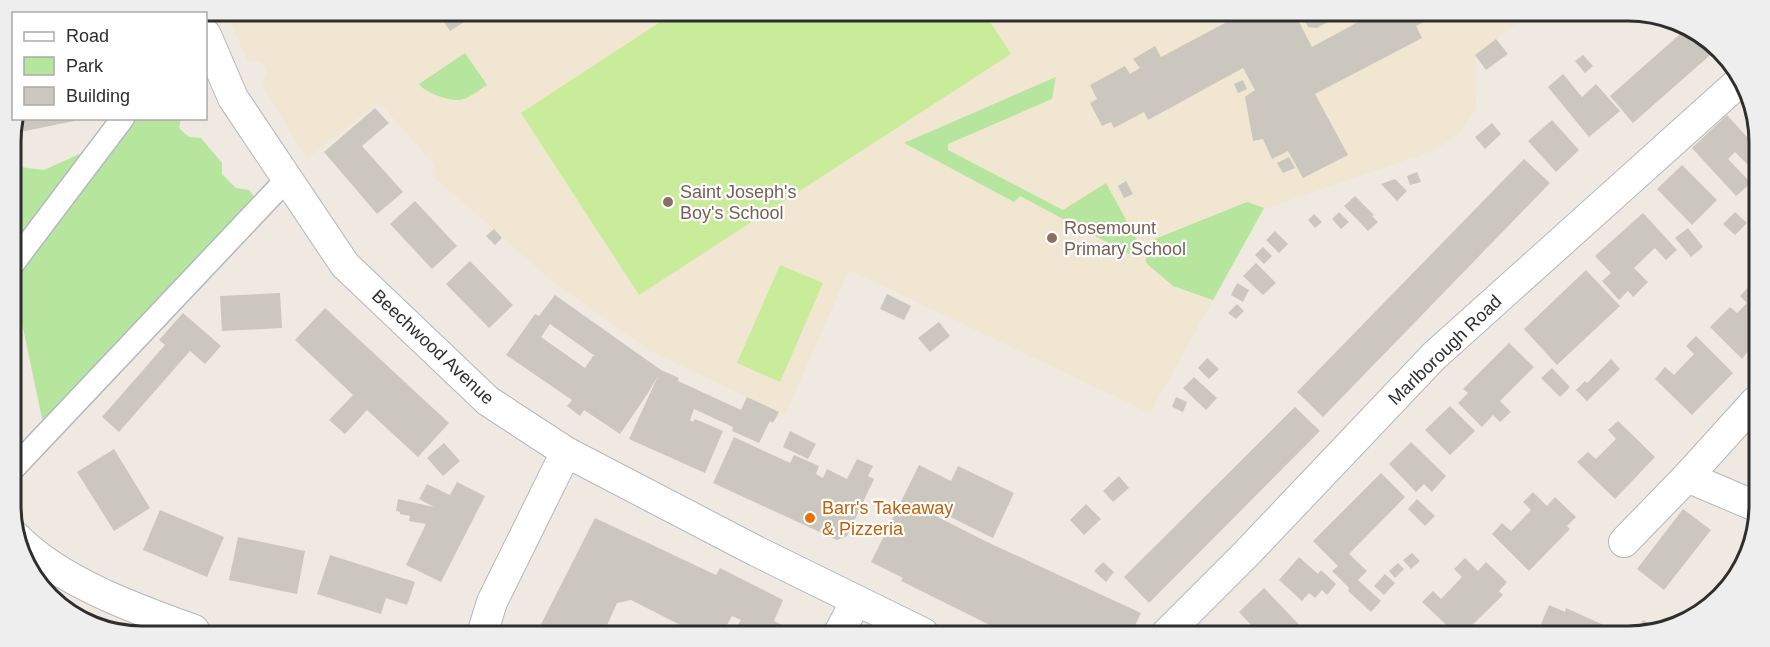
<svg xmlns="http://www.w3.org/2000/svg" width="1770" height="647" font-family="Helvetica,sans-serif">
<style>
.education{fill:#f0e6d1}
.green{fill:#b6e59e}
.pitch{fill:#c9ec9a}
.building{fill:#cbc7bf;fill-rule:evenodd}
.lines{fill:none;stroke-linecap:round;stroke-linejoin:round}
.pedestrian-casing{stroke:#b4b7c1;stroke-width:25}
.minor-casing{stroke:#b4b7c1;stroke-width:32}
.pedestrian{stroke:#fff;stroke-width:22}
.minor{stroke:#fff;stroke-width:30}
.education-dot{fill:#8d6e63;stroke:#fff;stroke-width:2}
.food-dot{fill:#e8710a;stroke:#fff;stroke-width:2}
.labels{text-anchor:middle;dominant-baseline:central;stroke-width:4.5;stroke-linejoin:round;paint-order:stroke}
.education-label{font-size:18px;fill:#785e54;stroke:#fff;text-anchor:start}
.street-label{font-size:18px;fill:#2e2e2e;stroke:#fff}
.food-label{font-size:18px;fill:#c56008;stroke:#fff;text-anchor:start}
.rim{fill:none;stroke:#2e2e2e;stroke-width:3}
</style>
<rect width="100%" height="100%" fill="#efe9e1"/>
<path class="education" d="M 226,11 L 1525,17 L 1475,55 L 1476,110 L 1457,135 L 1435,150 L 1264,209 L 1150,413 L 849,270 L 785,415 L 650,351 L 552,281 L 433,176 L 434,164 L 379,102 L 307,159 L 262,85 L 267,73 L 261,62 L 247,60 Z"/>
<path class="green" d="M 465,53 L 487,85 C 479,90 468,99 460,100 C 448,101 426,93 419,84 Z
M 1056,77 L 1052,99 L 948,144 L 948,150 L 1063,210 L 1106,183 L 1143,251 L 1136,256 L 1131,255 L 1020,196 L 1014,202 L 904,143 Z
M 131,119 L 181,119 L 179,128 L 189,137 L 201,138 L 222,163 L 222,174 L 236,188 L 249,190 L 256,199 L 44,428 L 13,280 Z
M 95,147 L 11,251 L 11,166 L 44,170 Z
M 1247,202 L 1264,208 L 1213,300 L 1173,286 L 1146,263 L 1145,250 L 1155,239 Z"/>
<path class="pitch" d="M 674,13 L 985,14 L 1011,54 L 639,295 L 521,113 Z
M 780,265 L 823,283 L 780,382 L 737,363 Z"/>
<path class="building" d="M 444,12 L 480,12 L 450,31 L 440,16 Z
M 1240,15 L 1338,16 L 1317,28 L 1308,27 L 1303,17 L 1298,20 L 1312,47 L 1369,16 L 1435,16 L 1416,26 L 1422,38 L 1315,94 L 1348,155 L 1303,178 L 1288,151 L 1272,159 L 1263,139 L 1253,141 L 1245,97 L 1255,90 L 1243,68 L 1148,120 L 1144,112 L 1114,128 L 1111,122 L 1102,126 L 1090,103 L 1097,99 L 1090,85 L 1125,66 L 1130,74 L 1140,68 L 1133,59 L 1155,46 L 1161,57 Z
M 1687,28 L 1717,49 L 1633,123 L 1610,96 Z
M 1496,39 L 1508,54 L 1486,70 L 1475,55 Z
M 1583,55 L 1593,66 L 1585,73 L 1575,61 Z
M 1563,74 L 1582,97 L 1596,84 L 1620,111 L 1589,137 L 1548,87 Z
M 1243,80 L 1247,89 L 1238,93 L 1234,84 Z
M 375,108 L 389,123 L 362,146 L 403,192 L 377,214 L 324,152 Z
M 1727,115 L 1758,149 L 1758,175 L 1735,152 L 1728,159 L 1751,183 L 1736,196 L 1692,148 Z
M 15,118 L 73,118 L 74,121 L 11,134 Z
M 1552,120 L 1579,150 L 1556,172 L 1528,141 Z
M 1492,123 L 1501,134 L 1485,149 L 1475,137 Z
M 1289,157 L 1295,168 L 1283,173 L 1277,163 Z
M 1524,159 L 1550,183 L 1323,417 L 1297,392 Z
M 1682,165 L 1717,200 L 1692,225 L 1657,189 Z
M 1417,172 L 1421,182 L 1410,185 L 1407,176 Z
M 1395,179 L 1407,191 L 1397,201 L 1381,184 Z
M 1126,181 L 1133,194 L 1124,198 L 1118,186 Z
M 1355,196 L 1374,215 L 1372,216 L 1378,222 L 1368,231 L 1344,206 Z
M 415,201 L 457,246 L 432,269 L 390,224 Z
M 1339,212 L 1349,222 L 1341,229 L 1332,219 Z
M 1735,212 L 1747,223 L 1735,235 L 1723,224 Z
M 1643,213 L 1677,250 L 1666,260 L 1655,248 L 1634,268 L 1648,282 L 1633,297 L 1628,291 L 1619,300 L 1602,281 L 1611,273 L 1595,256 Z
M 1314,214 L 1322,222 L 1315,228 L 1308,220 Z
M 1688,228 L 1703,247 L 1691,257 L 1675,238 Z
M 494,229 L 502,238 L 495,245 L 486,236 Z
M 1275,231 L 1288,244 L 1279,253 L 1266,240 Z
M 1263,247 L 1272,256 L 1264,264 L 1255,255 Z
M 470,261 L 513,305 L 489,328 L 446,284 Z
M 1256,263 L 1276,283 L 1263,295 L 1243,276 Z
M 1586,270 L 1620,306 L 1557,365 L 1524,329 Z
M 1756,279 L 1755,351 L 1751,347 L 1742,359 L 1710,327 L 1730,307 L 1737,313 L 1747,303 L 1740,296 Z
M 1237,283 L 1249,290 L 1243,302 L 1231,295 Z
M 280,293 L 282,328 L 222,331 L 220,296 Z
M 887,294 L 911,306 L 904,320 L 880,309 Z
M 555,295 L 661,370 L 679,378 L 678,381 L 741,410 L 747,397 L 779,412 L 773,423 L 770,421 L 759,443 L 732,431 L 733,427 L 694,409 L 690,420 L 693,422 L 695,419 L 723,431 L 705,473 L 629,439 L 658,376 L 648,393 L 620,434 L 584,410 L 580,416 L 567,406 L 572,400 L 506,355 L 535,314 L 539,316 ZM 550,324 L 595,356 L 593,356 L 585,368 L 541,337 Z
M 1237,304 L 1244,311 L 1236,319 L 1228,313 Z
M 325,308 L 449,423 L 418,457 L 367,410 L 345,434 L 329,420 L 353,395 L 295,340 Z
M 183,313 L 221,346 L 205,364 L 190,351 L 119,432 L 102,417 L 165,345 L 159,340 Z
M 939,322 L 950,336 L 930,352 L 918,338 Z
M 1696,336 L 1733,373 L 1692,415 L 1655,379 L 1665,367 L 1674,375 L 1694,354 L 1686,346 Z
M 1509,343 L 1534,367 L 1500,401 L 1511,412 L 1500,422 L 1493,415 L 1482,427 L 1458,403 L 1468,393 L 1463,389 Z
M 1207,358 L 1219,369 L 1209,379 L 1198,368 Z
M 1611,359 L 1620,369 L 1587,401 L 1576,390 L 1585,381 L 1587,383 Z
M 1552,368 L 1570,387 L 1560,397 L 1541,378 Z
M 1194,377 L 1217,398 L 1206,410 L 1183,388 Z
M 1176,397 L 1187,402 L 1183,412 L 1172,407 Z
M 1450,406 L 1475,431 L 1450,455 L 1425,430 Z
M 1295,407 L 1320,431 L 1149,603 L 1124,577 Z
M 1618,421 L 1655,457 L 1615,499 L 1577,462 L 1588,452 L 1596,459 L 1616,439 L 1608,430 Z
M 790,431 L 816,444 L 808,459 L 783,447 Z
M 734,437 L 790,463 L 794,455 L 819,466 L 816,474 L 823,478 L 827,469 L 847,479 L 857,459 L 873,466 L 868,476 L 874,479 L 847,536 L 837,540 L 713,483 Z
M 1411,442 L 1446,476 L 1432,492 L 1424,484 L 1416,492 L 1389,464 Z
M 444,443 L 460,461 L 443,476 L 427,458 Z
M 114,449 L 150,508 L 114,531 L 77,472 Z
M 919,465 L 951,481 L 958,466 L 1014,493 L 993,538 L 936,510 L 934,515 L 985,541 L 1141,613 L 1131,634 L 1008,634 L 901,581 L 903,578 L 871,562 Z
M 1381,473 L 1405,497 L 1349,554 L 1367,571 L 1358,580 L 1381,601 L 1371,612 L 1348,591 L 1349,588 L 1332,571 L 1338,566 L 1313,541 Z
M 1119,476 L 1129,488 L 1113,502 L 1103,491 Z
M 457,482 L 485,496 L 441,582 L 406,565 L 426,524 L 409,521 L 410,516 L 400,514 L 400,512 L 396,511 L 398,499 L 434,507 L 419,499 L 427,484 L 450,495 Z
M 1533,492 L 1547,506 L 1555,497 L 1576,517 L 1567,526 L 1570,529 L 1529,571 L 1492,534 L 1502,523 L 1511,531 L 1531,510 L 1523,502 Z
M 1417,499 L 1435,516 L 1425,526 L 1408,509 Z
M 1086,504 L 1101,519 L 1084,535 L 1070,520 Z
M 1683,509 L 1711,530 L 1664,590 L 1637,569 Z
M 160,510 L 224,537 L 207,577 L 143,550 Z
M 595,518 L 716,575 L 720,568 L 783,600 L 774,621 L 784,626 L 780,633 L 734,632 L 741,620 L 732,616 L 723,632 L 694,632 L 631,600 L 617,603 L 604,632 L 537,632 Z
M 238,537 L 305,551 L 297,594 L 229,580 Z
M 1412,553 L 1420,561 L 1411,569 L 1403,560 Z
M 330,555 L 415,582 L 407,605 L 386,598 L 381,614 L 317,594 Z
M 1299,557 L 1318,574 L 1321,570 L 1336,584 L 1327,595 L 1322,590 L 1315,598 L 1309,593 L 1302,601 L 1279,580 Z
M 1465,558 L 1478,571 L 1486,562 L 1507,582 L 1499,591 L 1503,595 L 1462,635 L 1457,635 L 1422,602 L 1433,591 L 1441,599 L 1462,577 L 1454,569 Z
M 1103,562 L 1114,572 L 1106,582 L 1094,571 Z
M 1398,563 L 1404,569 L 1395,578 L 1389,571 Z
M 1385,574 L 1395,583 L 1384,595 L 1374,586 Z
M 1264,588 L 1309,635 L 1241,635 L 1251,625 L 1239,612 Z
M 1549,605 L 1565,612 L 1566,608 L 1628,636 L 1542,636 L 1537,634 Z
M 1643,620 L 1652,625 L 1649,632 L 1640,635 L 1637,633 Z"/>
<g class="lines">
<defs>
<path id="pedestrian" d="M 12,265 L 123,118
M 13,469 L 288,178"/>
<path id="minor" d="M 195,11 L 196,14
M 206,35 L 233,98 L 345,265 L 488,401 L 566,452 L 756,551 L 923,633
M 1753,505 L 1687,477 L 1755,402
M 16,537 C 60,582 136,609 194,630
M 1624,542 L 1687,477
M 483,631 L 492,602 L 566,452
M 839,633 L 856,601
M 1166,634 L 1247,553 L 1434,356 L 1739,82"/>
</defs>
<use href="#pedestrian" class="pedestrian-casing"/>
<use href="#minor" class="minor-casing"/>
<use href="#pedestrian" class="pedestrian"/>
<use href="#minor" class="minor"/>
</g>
<g class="education-dot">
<circle cx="668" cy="202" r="6"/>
<circle cx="1052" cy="238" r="6"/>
</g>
<circle class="food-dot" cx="810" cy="518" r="6"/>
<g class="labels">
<g class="education-label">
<text x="680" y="192">Saint Joseph's<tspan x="680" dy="21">Boy's School</tspan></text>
<text x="1064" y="228">Rosemount<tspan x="1064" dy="21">Primary School</tspan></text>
</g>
<g class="street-label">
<text transform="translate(433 347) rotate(43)">Beechwood Avenue</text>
<text transform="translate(1445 350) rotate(-44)">Marlborough Road</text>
</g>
<g class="food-label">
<text x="822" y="508">Barr's Takeaway<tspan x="822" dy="21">&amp; Pizzeria</tspan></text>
</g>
</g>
<path d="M0 0H1770V647H0ZM142 21H1628A121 121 0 0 1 1749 142V505A121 121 0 0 1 1628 626H142A121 121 0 0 1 21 505V142A121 121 0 0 1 142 21Z" fill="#eee" fill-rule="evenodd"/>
<path class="rim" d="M142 21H1628A121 121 0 0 1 1749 142V505A121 121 0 0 1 1628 626H142A121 121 0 0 1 21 505V142A121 121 0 0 1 142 21Z"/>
<rect x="12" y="12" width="195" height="108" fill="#ffffff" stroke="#ababab" stroke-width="1.5"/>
<rect x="24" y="32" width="30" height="9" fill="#ffffff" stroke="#ababab" stroke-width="1.5"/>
<text x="66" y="42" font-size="18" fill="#2e2e2e">Road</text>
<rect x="24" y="57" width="30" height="18" fill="#b6e59e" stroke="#ababab" stroke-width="1.5"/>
<text x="66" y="72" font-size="18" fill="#2e2e2e">Park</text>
<rect x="24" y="87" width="30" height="18" fill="#cbc7bf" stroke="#ababab" stroke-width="1.5"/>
<text x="66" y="102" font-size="18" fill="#2e2e2e">Building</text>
</svg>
